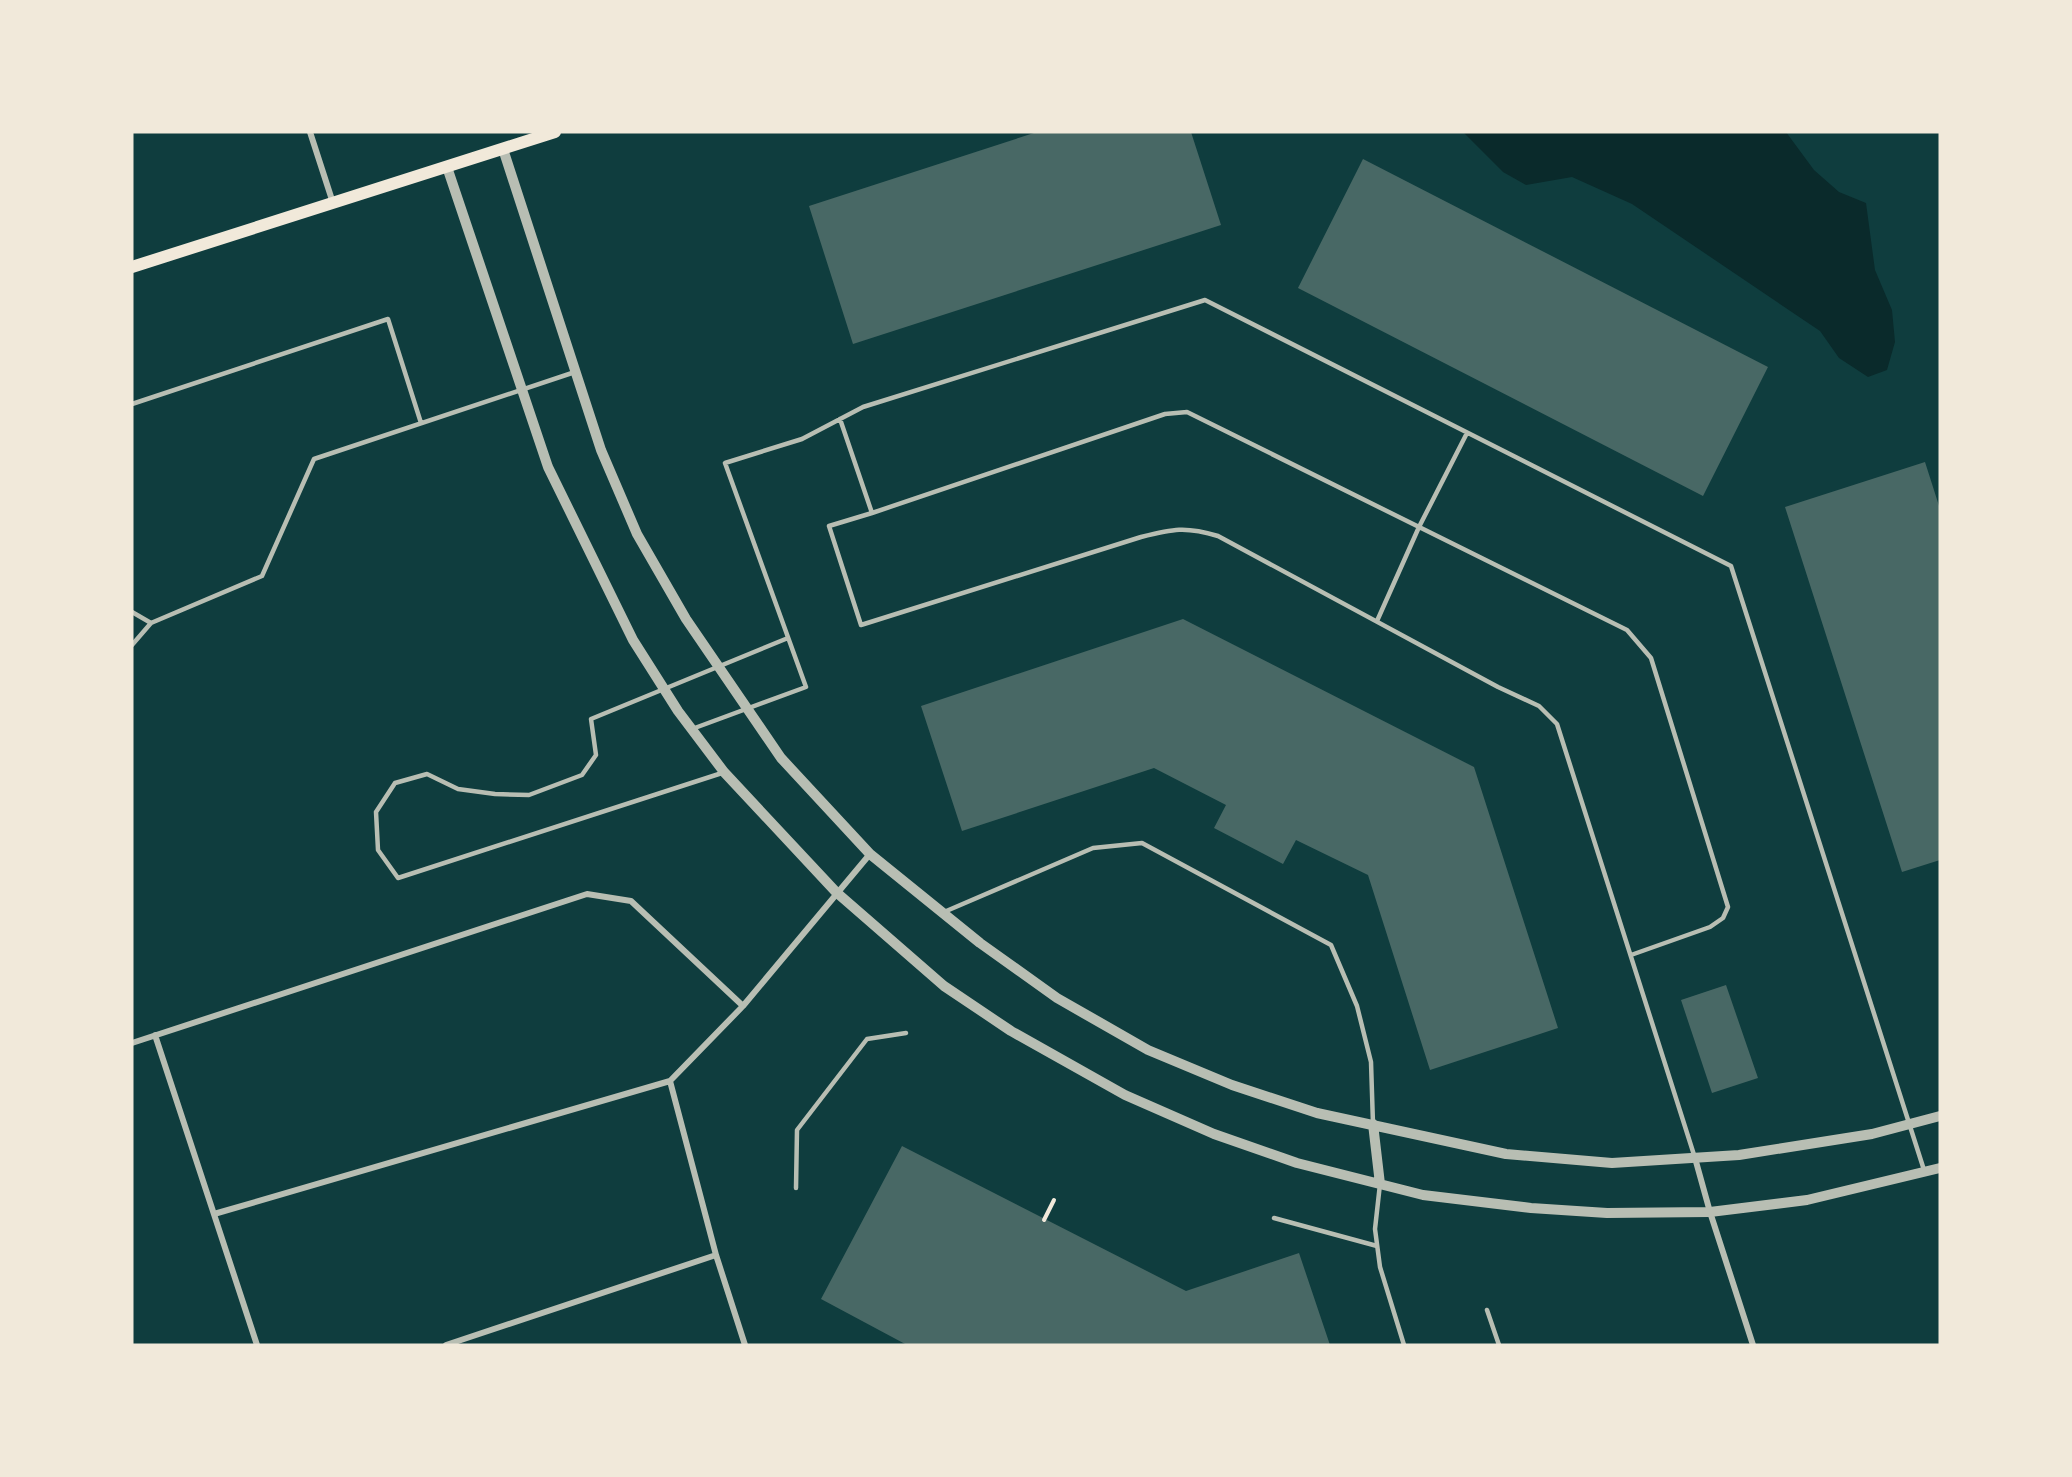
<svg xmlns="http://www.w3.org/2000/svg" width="2072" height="1477" font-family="'Roboto Condensed',sans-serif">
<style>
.water{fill:#0a2a2b}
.building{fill:#486865}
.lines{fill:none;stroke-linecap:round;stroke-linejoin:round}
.path{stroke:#f1e9da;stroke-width:4}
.service{stroke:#b8beb3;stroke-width:4.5}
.minor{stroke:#b8beb3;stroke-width:6}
.tertiary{stroke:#b8beb3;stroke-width:10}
.secondary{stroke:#f1e9da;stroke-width:12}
</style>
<rect width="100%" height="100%" fill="#0f3d3e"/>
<path class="water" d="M 1463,132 L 1786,132 L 1814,170 L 1839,192 L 1866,203 L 1875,270 L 1892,310 L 1895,342 L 1887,370 L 1868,377 L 1839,358 L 1820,331 L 1632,204 L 1572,177 L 1526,185 L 1503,172 Z"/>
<path class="building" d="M 1037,132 L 1191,132 L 1221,225 L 853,344 L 809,206 Z
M 1363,159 L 1768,367 L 1703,496 L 1298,288 Z
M 1925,462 L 1940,509 L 1940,860 L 1902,872 L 1785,507 Z
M 1183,619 L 1474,767 L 1558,1028 L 1430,1070 L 1368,875 L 1296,840 L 1283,864 L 1214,828 L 1226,805 L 1154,768 L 962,831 L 921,706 Z
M 1726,985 L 1758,1078 L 1712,1093 L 1681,1000 Z
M 902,1146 L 1186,1291 L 1299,1253 L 1330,1345 L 907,1345 L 821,1299 Z"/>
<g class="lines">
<path class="path" d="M 1044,1220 L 1054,1200"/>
<path class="service" d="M 132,404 L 388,319 L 421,423
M 840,419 L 872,513 L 829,526 L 861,625 L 1141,537 C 1173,529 1185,526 1218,536 L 1498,687 L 1539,706 L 1557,724 L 1695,1158
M 872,513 L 1165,414 L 1187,412 L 1627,630 L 1651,658 L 1728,907 L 1723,918 L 1710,927 L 1631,955
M 132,612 L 151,623
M 1377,621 L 1419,527 L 1467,433
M 132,645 L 151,623 L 262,576 L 314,459 L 575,372
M 692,729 L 806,687 L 725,463 L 802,439 L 863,407 L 1205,300 L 1731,566 L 1924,1170
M 722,773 L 398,878 L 378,850 L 376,812 L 395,783 L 427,774 L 458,789 L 495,794 L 529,795 L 582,775 L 596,755 L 591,719 L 788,638
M 944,912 L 1093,848 L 1142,843 L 1331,945 L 1357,1006 L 1371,1062 L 1373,1124
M 1380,1184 L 1375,1229 L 1380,1267 L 1404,1345
M 796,1188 L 797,1130 L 867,1039 L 906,1033
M 1274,1218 L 1377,1246
M 1487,1310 L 1499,1345"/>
<path class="minor" d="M 310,132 L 333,203
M 155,1035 L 257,1345
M 132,1043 L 587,894 L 631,901 L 743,1006
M 1695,1158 L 1710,1212 L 1753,1345
M 214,1214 L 670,1081
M 446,1345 L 716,1255
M 745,1345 L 716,1255 L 670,1081 L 743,1006 L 870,854"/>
<path class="tertiary" d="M 503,149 L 601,450 L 637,534 L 686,619 L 781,758 L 870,854 L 980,943 L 1057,998 L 1148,1050 L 1232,1085 L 1317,1113 L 1506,1154 L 1612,1163 L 1739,1155 L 1872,1134 L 1940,1116
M 447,167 L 548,467 L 633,640 L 678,711 L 724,772 L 836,892 L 944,986 L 1011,1031 L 1125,1095 L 1214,1134 L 1297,1163 L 1423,1195 L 1531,1208 L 1607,1213 L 1710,1212 L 1807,1200 L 1940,1168
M 1373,1124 L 1380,1184"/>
<path class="secondary" d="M 132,267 L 555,132"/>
</g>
<rect width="2072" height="1477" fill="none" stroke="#f1e9da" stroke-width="267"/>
</svg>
